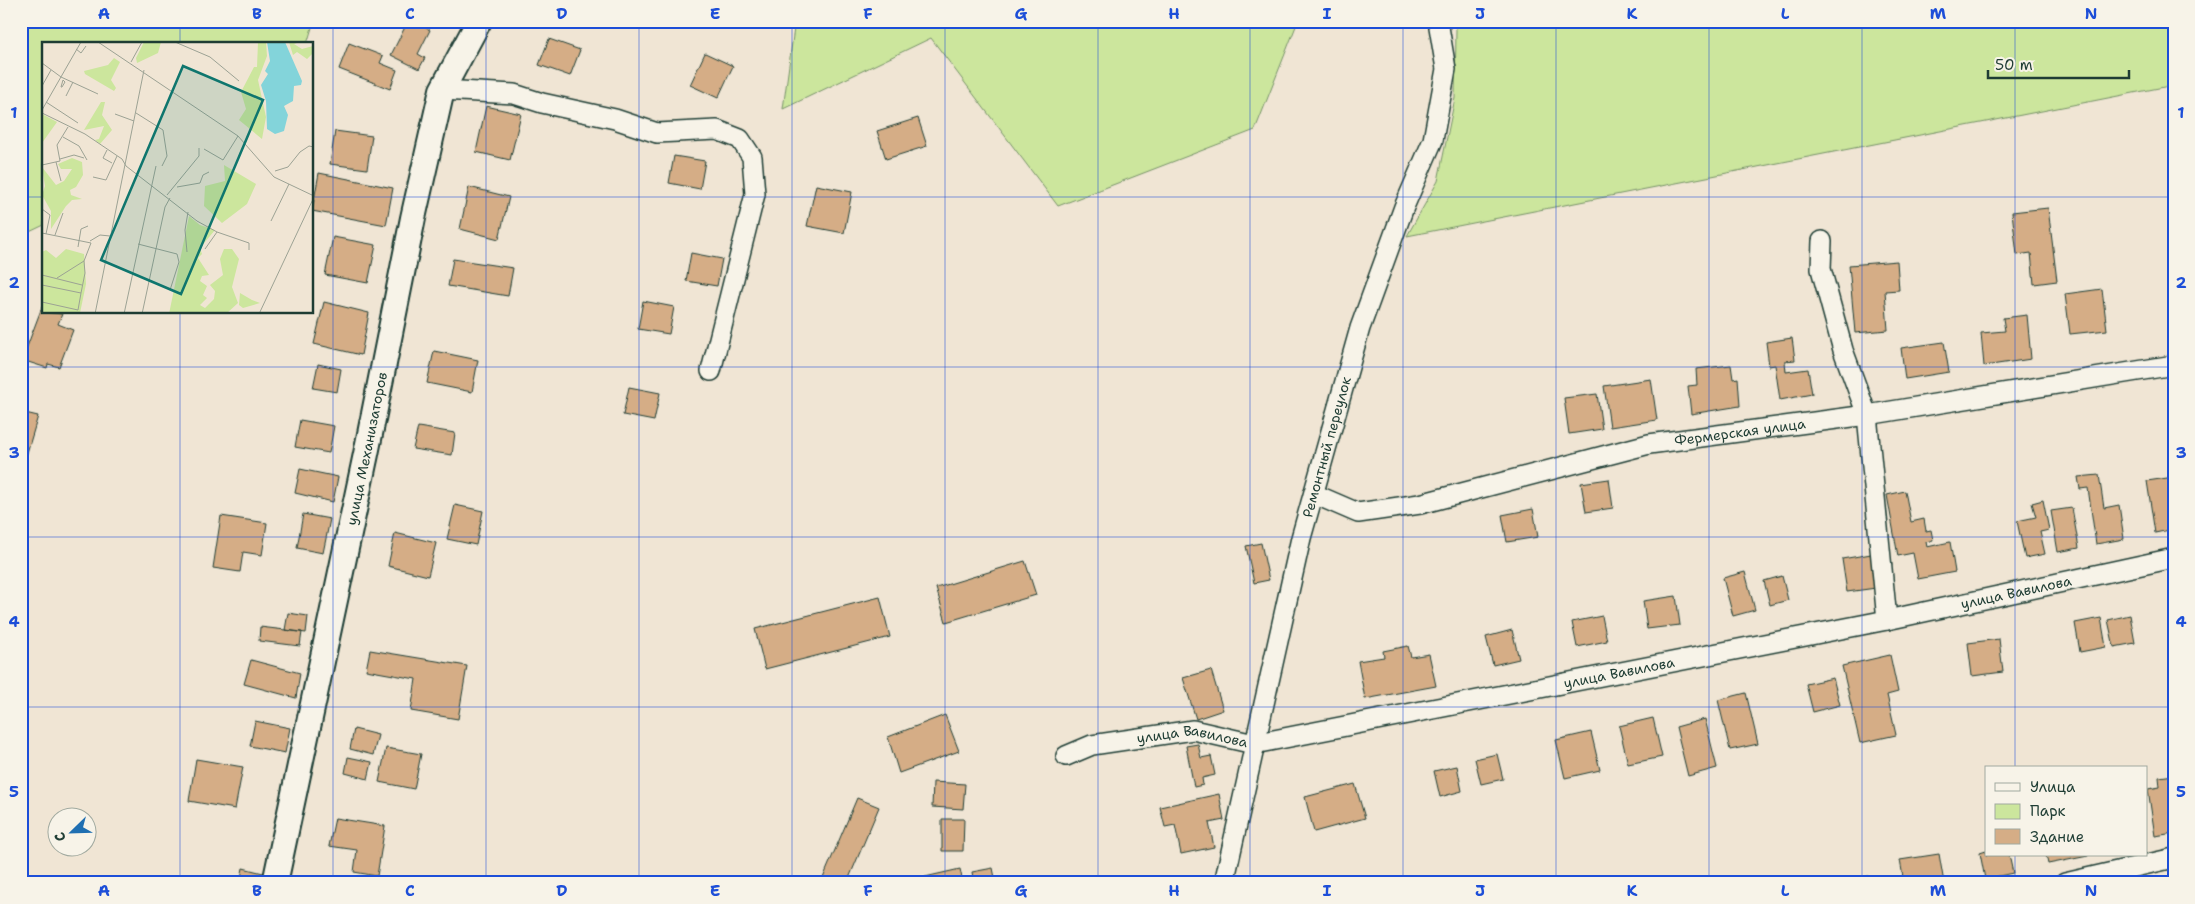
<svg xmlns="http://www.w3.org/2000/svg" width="2195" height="904" font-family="'Shantell Sans',sans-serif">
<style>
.green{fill:#cce69d;stroke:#769268}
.building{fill:#d5ad86;stroke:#1f3d34}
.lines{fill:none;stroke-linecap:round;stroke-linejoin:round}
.minor-casing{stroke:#1f3d34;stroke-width:22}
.tertiary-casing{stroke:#1f3d34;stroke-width:28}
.minor{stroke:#f7f3e8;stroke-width:19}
.tertiary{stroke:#f7f3e8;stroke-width:24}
.grid{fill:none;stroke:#1d4ed8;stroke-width:1;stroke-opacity:0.55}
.labels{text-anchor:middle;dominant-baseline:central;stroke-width:4;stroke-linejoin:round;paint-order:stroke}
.street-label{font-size:14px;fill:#1f3d34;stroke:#f7f3e8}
.inset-road{fill:none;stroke:#9ca294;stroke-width:1}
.view{fill:#0f766e;fill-opacity:0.15;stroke:#0f766e;stroke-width:2.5}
.inset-edge{fill:none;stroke:#1f3d34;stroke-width:2.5}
.neatline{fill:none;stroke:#1d4ed8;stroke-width:2}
.grid-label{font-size:16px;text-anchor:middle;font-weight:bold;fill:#1d4ed8}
</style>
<rect width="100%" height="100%" fill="#f0e5d4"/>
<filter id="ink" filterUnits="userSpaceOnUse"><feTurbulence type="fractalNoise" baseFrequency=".02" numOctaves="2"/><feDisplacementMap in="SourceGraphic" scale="10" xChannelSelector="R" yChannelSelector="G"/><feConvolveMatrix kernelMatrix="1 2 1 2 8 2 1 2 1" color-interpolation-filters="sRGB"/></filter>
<g filter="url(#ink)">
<path class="green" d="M 21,21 L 314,21 L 307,44 L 44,44 L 44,225 L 21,236 Z
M 795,21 L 1298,21 L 1255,130 L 1058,206 L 931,38 L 783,109 Z
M 1455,21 L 2174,21 L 2174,85 L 1407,236 L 1438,181 L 1455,98 L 1456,30 Z"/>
<path class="building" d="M 408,21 L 413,21 L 430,30 L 418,54 L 425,58 L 419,69 L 391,55 Z
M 549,39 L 580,50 L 570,76 L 539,65 Z
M 349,43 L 383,56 L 380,63 L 397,70 L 390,89 L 339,69 Z
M 705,53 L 733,66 L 718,98 L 690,85 Z
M 486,106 L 521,114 L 510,160 L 476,152 Z
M 918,118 L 927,146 L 886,159 L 877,131 Z
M 335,131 L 372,136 L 367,169 L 330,164 Z
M 674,156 L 705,161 L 700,189 L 669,183 Z
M 319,173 L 393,188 L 386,225 L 312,211 Z
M 816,185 L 852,192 L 844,233 L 807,226 Z
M 469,187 L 509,197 L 499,239 L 460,229 Z
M 2048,208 L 2057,281 L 2034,284 L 2031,253 L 2017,255 L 2012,212 Z
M 333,237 L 376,245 L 368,283 L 325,275 Z
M 691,253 L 722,259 L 717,286 L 686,281 Z
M 453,259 L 513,268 L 508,296 L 448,286 Z
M 1897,261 L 1899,290 L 1885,291 L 1888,330 L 1855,333 L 1849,265 Z
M 2102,289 L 2107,330 L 2070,334 L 2065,294 Z
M 643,301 L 674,307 L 669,334 L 638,329 Z
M 324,302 L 369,313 L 361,355 L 314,344 Z
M 42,307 L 44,307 L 44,312 L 62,314 L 58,324 L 73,330 L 59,367 L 48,364 L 47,368 L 22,360 Z
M 2027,315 L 2031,359 L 1984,366 L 1981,333 L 2005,331 L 2003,318 Z
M 1792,338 L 1795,360 L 1785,361 L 1786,372 L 1808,369 L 1812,394 L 1780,400 L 1775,365 L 1769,366 L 1766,342 Z
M 1944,342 L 1949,372 L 1905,379 L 1901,348 Z
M 434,351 L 478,360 L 472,392 L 427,383 Z
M 318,364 L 341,369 L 337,392 L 313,388 Z
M 1731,365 L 1733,379 L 1738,378 L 1740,406 L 1691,414 L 1688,386 L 1697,385 L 1696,369 Z
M 1651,379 L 1657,420 L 1610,427 L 1604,386 Z
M 629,387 L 660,393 L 654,421 L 623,415 Z
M 1597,394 L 1602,429 L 1569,434 L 1564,398 Z
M 21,412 L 38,416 L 21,473 Z
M 300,420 L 334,426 L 329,453 L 295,447 Z
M 418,427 L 455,433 L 452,455 L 413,449 Z
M 300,469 L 338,477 L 333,502 L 295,493 Z
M 2099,475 L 2104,508 L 2119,505 L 2124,539 L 2096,544 L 2088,488 L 2080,489 L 2078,477 Z
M 2174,477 L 2174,529 L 2155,533 L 2147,481 Z
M 1609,479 L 1613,508 L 1586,512 L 1581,483 Z
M 1905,491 L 1911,522 L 1924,519 L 1926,531 L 1931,530 L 1933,540 L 1926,542 L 1927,547 L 1950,542 L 1955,572 L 1918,579 L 1913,553 L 1898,556 L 1887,495 Z
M 2043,500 L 2049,530 L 2040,532 L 2045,554 L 2025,558 L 2017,521 L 2036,517 L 2032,503 Z
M 455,505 L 483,511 L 476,545 L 447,539 Z
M 2072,508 L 2079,548 L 2058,552 L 2051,511 Z
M 1533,509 L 1538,537 L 1507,542 L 1502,515 Z
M 303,514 L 330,519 L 323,553 L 297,548 Z
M 221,516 L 267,523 L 262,555 L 243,552 L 240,572 L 213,568 Z
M 395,533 L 436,543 L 428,576 L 388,566 Z
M 1261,543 L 1269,580 L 1254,583 L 1246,546 Z
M 1871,554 L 1876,588 L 1847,592 L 1842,559 Z
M 1025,561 L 1036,595 L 946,622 L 936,588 Z
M 1745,572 L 1755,610 L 1733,616 L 1723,578 Z
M 1782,576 L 1788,600 L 1770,605 L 1764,581 Z
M 1676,596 L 1680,625 L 1647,629 L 1643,601 Z
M 880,597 L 890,637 L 765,669 L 755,629 Z
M 288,613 L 308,616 L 306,633 L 285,630 Z
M 2130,615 L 2135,643 L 2114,647 L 2108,620 Z
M 1602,616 L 1607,641 L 1577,647 L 1572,622 Z
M 2101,618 L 2106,647 L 2080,652 L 2075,623 Z
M 260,627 L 302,632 L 300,646 L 259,641 Z
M 1512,630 L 1519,659 L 1493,665 L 1486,637 Z
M 1999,639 L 2003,672 L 1972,676 L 1968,643 Z
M 1408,646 L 1411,657 L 1429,654 L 1436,686 L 1365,699 L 1358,661 L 1384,657 L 1383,651 Z
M 370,650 L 467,666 L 458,719 L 411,711 L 416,679 L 366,670 Z
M 1890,655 L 1898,692 L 1887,695 L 1896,735 L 1860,743 L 1842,666 Z
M 251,660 L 300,673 L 296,698 L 244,684 Z
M 1211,670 L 1223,710 L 1196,719 L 1183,678 Z
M 1833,678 L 1840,705 L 1813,712 L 1806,684 Z
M 1746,693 L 1758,744 L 1730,750 L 1718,700 Z
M 945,715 L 959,751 L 899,773 L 888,737 Z
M 1653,718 L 1662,757 L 1628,764 L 1619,726 Z
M 1705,719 L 1717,768 L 1688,776 L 1676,727 Z
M 255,721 L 290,728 L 285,753 L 250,746 Z
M 354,729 L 378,735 L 373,755 L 350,749 Z
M 1591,732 L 1600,770 L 1565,778 L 1556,740 Z
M 1198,744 L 1201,758 L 1211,756 L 1215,775 L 1202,778 L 1203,785 L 1194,787 L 1186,746 Z
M 386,748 L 421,754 L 414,789 L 379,782 Z
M 1497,754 L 1503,779 L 1481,784 L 1475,759 Z
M 348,757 L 372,762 L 368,779 L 345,773 Z
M 196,759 L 243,767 L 235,809 L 189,801 Z
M 1457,766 L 1462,791 L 1440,797 L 1434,771 Z
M 2174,775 L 2174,833 L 2155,836 L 2148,789 L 2160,787 L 2159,777 Z
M 933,782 L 965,784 L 963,809 L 932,807 Z
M 1355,784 L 1365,818 L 1314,832 L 1305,797 Z
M 1219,794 L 1224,820 L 1209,823 L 1214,847 L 1181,854 L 1175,825 L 1165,827 L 1160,807 Z
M 857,798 L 879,807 L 847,883 L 821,883 Z
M 335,818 L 385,826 L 377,876 L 354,872 L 357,850 L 329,846 Z
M 942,819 L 964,819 L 963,851 L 942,851 Z
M 1986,851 L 1986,855 L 2009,855 L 2013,873 L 1985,879 L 1980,853 Z
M 1939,854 L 1944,883 L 1904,883 L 1900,860 Z
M 2046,855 L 2088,855 L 2088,856 L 2048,864 Z
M 243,868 L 263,873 L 260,883 L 240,883 Z
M 993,868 L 996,883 L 974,883 L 972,872 Z
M 960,869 L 963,883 L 927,883 L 925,877 Z
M 1868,876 L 1869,883 L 1842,883 L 1841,881 Z
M 183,877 L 209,883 L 181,883 Z"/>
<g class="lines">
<defs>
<g id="minor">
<path d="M 442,90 L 514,94 L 542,103 L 615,119 L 657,133 L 717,130 L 740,139 L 752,157 L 755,194 L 711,371"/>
<path d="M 1822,241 L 1821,269 L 1843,350 L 1867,415 L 1887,620"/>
<path id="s1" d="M 1314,494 L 1358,513 L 1420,504 L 1649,444 L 1867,415 L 2174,365"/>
<path id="s2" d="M 1066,756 L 1092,745 L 1193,730 L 1254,744 L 1887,620 L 2174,558"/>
<path id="s3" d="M 1224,883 L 1301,538 L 1360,328 L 1404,207 L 1433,140 L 1446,69 L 1438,21"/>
<path d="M 2065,883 L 2174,858"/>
</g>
<g id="tertiary">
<path id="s4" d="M 275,883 L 366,454 L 413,218 L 442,90 L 479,21"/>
</g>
</defs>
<use href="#minor" class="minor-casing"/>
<use href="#tertiary" class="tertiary-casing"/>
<use href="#minor" class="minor"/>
<use href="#tertiary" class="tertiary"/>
</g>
</g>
<path class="grid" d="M 180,21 L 180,44M 333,21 L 333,883M 486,21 L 486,883M 639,21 L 639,883M 792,21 L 792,883M 945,21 L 945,883M 1098,21 L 1098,883M 1250,21 L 1250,883M 1403,21 L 1403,883M 1556,21 L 1556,883M 1709,21 L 1709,883M 1862,21 L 1862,883M 2015,21 L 2015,768M 21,197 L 44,197M 312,197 L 2174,197M 180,312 L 180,883M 21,367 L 2174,367M 21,537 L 2174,537M 21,707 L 2174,707M 2015,855 L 2015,883"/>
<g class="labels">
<g class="street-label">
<text stroke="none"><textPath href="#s1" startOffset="439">Фермерская улица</textPath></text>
<text stroke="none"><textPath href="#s4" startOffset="444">улица Механизаторов</textPath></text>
<text stroke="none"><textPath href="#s3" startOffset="448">Ремонтный переулок</textPath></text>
<text stroke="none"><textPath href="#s2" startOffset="970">улица Вавилова</textPath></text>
<text stroke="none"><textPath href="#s2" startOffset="565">улица Вавилова</textPath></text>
<text stroke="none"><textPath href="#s2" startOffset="130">улица Вавилова</textPath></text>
</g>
</g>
<g transform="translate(42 42)">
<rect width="271" height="271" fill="#f0e5d4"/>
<path d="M 102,0 L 119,0 L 116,11 L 95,21 L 94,16 ZM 216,0 L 224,0 L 225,14 L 216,38 L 224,75 L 220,97 L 197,78 L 204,67 L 199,50 L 212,25 L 215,25 ZM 247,0 L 258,0 L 252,2 L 260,7 L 271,4 L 271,11 L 265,17 L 255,10 L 251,13 ZM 72,16 L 78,20 L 69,38 L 74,46 L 72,49 L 43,32 L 42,29 L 66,23 ZM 59,60 L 63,60 L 60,73 L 70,88 L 58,102 L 53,98 L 57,97 L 62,84 L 42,88 ZM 0,72 L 15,80 L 0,101 ZM 30,116 L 40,120 L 41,133 L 34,145 L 28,148 L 29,153 L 40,157 L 30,158 L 24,164 L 9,187 L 9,169 L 0,153 L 3,144 L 0,125 L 14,143 L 22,139 L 30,127 L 19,127 L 16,122 ZM 182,123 L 214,142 L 205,162 L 180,181 L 162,164 L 163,144 L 183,139 ZM 147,174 L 158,183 L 173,188 L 158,206 L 160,212 L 156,216 L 167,233 L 160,234 L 158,239 L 165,244 L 161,253 L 165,256 L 158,263 L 163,266 L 172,257 L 173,249 L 168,243 L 181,233 L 178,217 L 182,207 L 190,207 L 197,217 L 190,245 L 196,261 L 185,271 L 127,272 ZM 24,207 L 42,212 L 44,242 L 38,271 L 0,271 L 0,210 L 4,208 L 14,216 ZM 198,251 L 210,258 L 218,261 L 201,266 L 197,263 Z" fill="#cce69d"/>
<path d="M 225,0 L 243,0 L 260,39 L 259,43 L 252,44 L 251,59 L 242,64 L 246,73 L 242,89 L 233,92 L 225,87 L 224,59 L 219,43 L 226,32 L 223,29 L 228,19 Z" fill="#83d4da"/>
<path class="inset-road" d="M 56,0 L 196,94 L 232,135 L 272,154M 133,0 L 168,15 L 197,39M 34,7 L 39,11 L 44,4M 89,20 L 100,0M 0,21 L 19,35 L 56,52M 21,38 L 23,40 L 20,45 L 19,45 ZM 0,44 L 9,28M 24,54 L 31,40M 4,60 L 36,81M 0,68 L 39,0M 0,71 L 43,92 L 80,117 L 84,124 L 155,179 L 175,190M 94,71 L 121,88 L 125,114 L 120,124M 73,72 L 92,79M 21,95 L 37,104 L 45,118M 162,107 L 181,118 L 196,94M 65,108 L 61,116 L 70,121M 18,117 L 32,113 L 42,116M 14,120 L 19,139M 0,123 L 18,119 L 15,103 L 26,85M 233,129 L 246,125 L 258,110 L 267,104 L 272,105M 51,135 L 64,138 L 75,114M 135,145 L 158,141 L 161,133 L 167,130M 125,153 L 157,114 L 157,106M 0,167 L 8,173 L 4,192M 229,179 L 247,142M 175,190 L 207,201 L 207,208M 0,191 L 49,201 L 42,219 L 43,231 L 39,251 L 0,243M 13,193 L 21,171M 48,199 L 58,193 L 68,194M 96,202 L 135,212 L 137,220 L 128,248M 36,205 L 39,187 L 46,184M 163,207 L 175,190M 145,210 L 143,188 L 146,170M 0,233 L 40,243M 15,236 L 42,219M 0,260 L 36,268 L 39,251M 53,272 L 102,28M 82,272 L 114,124M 100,272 L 123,165 L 128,156M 217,272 L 272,155"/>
<path class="view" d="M 141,24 L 221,58 L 139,252 L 59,218 Z"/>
<rect width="271" height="271" class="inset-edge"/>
</g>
<rect width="2195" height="904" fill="none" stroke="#f7f3e8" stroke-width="55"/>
<rect x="1985" y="766" width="162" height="90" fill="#f7f3e8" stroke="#a1aaa0"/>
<rect x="1995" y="783" width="25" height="8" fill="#f7f3e8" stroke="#a1aaa0"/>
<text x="2030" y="792" font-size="15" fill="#1f3d34">Улица</text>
<rect x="1995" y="804" width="25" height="15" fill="#cce69d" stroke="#a1aaa0"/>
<text x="2030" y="816" font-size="15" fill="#1f3d34">Парк</text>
<rect x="1995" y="829" width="25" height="15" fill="#d5ad86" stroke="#a1aaa0"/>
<text x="2030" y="842" font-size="15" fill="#1f3d34">Здание</text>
<g transform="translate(72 832) rotate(247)"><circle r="24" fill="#f7f3e8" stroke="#a1aaa0"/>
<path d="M0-4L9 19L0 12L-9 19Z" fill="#1f6fb2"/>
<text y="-8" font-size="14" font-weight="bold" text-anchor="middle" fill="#1f3d34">С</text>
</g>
<path d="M1988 70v8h141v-8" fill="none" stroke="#1f3d34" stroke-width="2.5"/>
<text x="1995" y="70" font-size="15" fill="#1f3d34" stroke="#f7f3e8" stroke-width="4" paint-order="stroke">50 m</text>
<rect x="28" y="28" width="2140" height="848" class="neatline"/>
<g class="grid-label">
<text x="104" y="19">A</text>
<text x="257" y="19">B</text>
<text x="410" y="19">C</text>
<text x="562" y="19">D</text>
<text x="715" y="19">E</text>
<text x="868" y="19">F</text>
<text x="1021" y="19">G</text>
<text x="1174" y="19">H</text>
<text x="1327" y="19">I</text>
<text x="1480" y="19">J</text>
<text x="1632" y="19">K</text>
<text x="1785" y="19">L</text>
<text x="1938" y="19">M</text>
<text x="2091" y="19">N</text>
<text x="14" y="118">1</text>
<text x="2181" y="118">1</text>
<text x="14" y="288">2</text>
<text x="2181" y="288">2</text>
<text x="14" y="458">3</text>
<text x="2181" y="458">3</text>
<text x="14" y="627">4</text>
<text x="2181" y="627">4</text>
<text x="14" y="797">5</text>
<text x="2181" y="797">5</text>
<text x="104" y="896">A</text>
<text x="257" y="896">B</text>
<text x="410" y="896">C</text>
<text x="562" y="896">D</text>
<text x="715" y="896">E</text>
<text x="868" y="896">F</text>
<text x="1021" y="896">G</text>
<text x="1174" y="896">H</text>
<text x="1327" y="896">I</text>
<text x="1480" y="896">J</text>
<text x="1632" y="896">K</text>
<text x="1785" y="896">L</text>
<text x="1938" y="896">M</text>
<text x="2091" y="896">N</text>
</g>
</svg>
